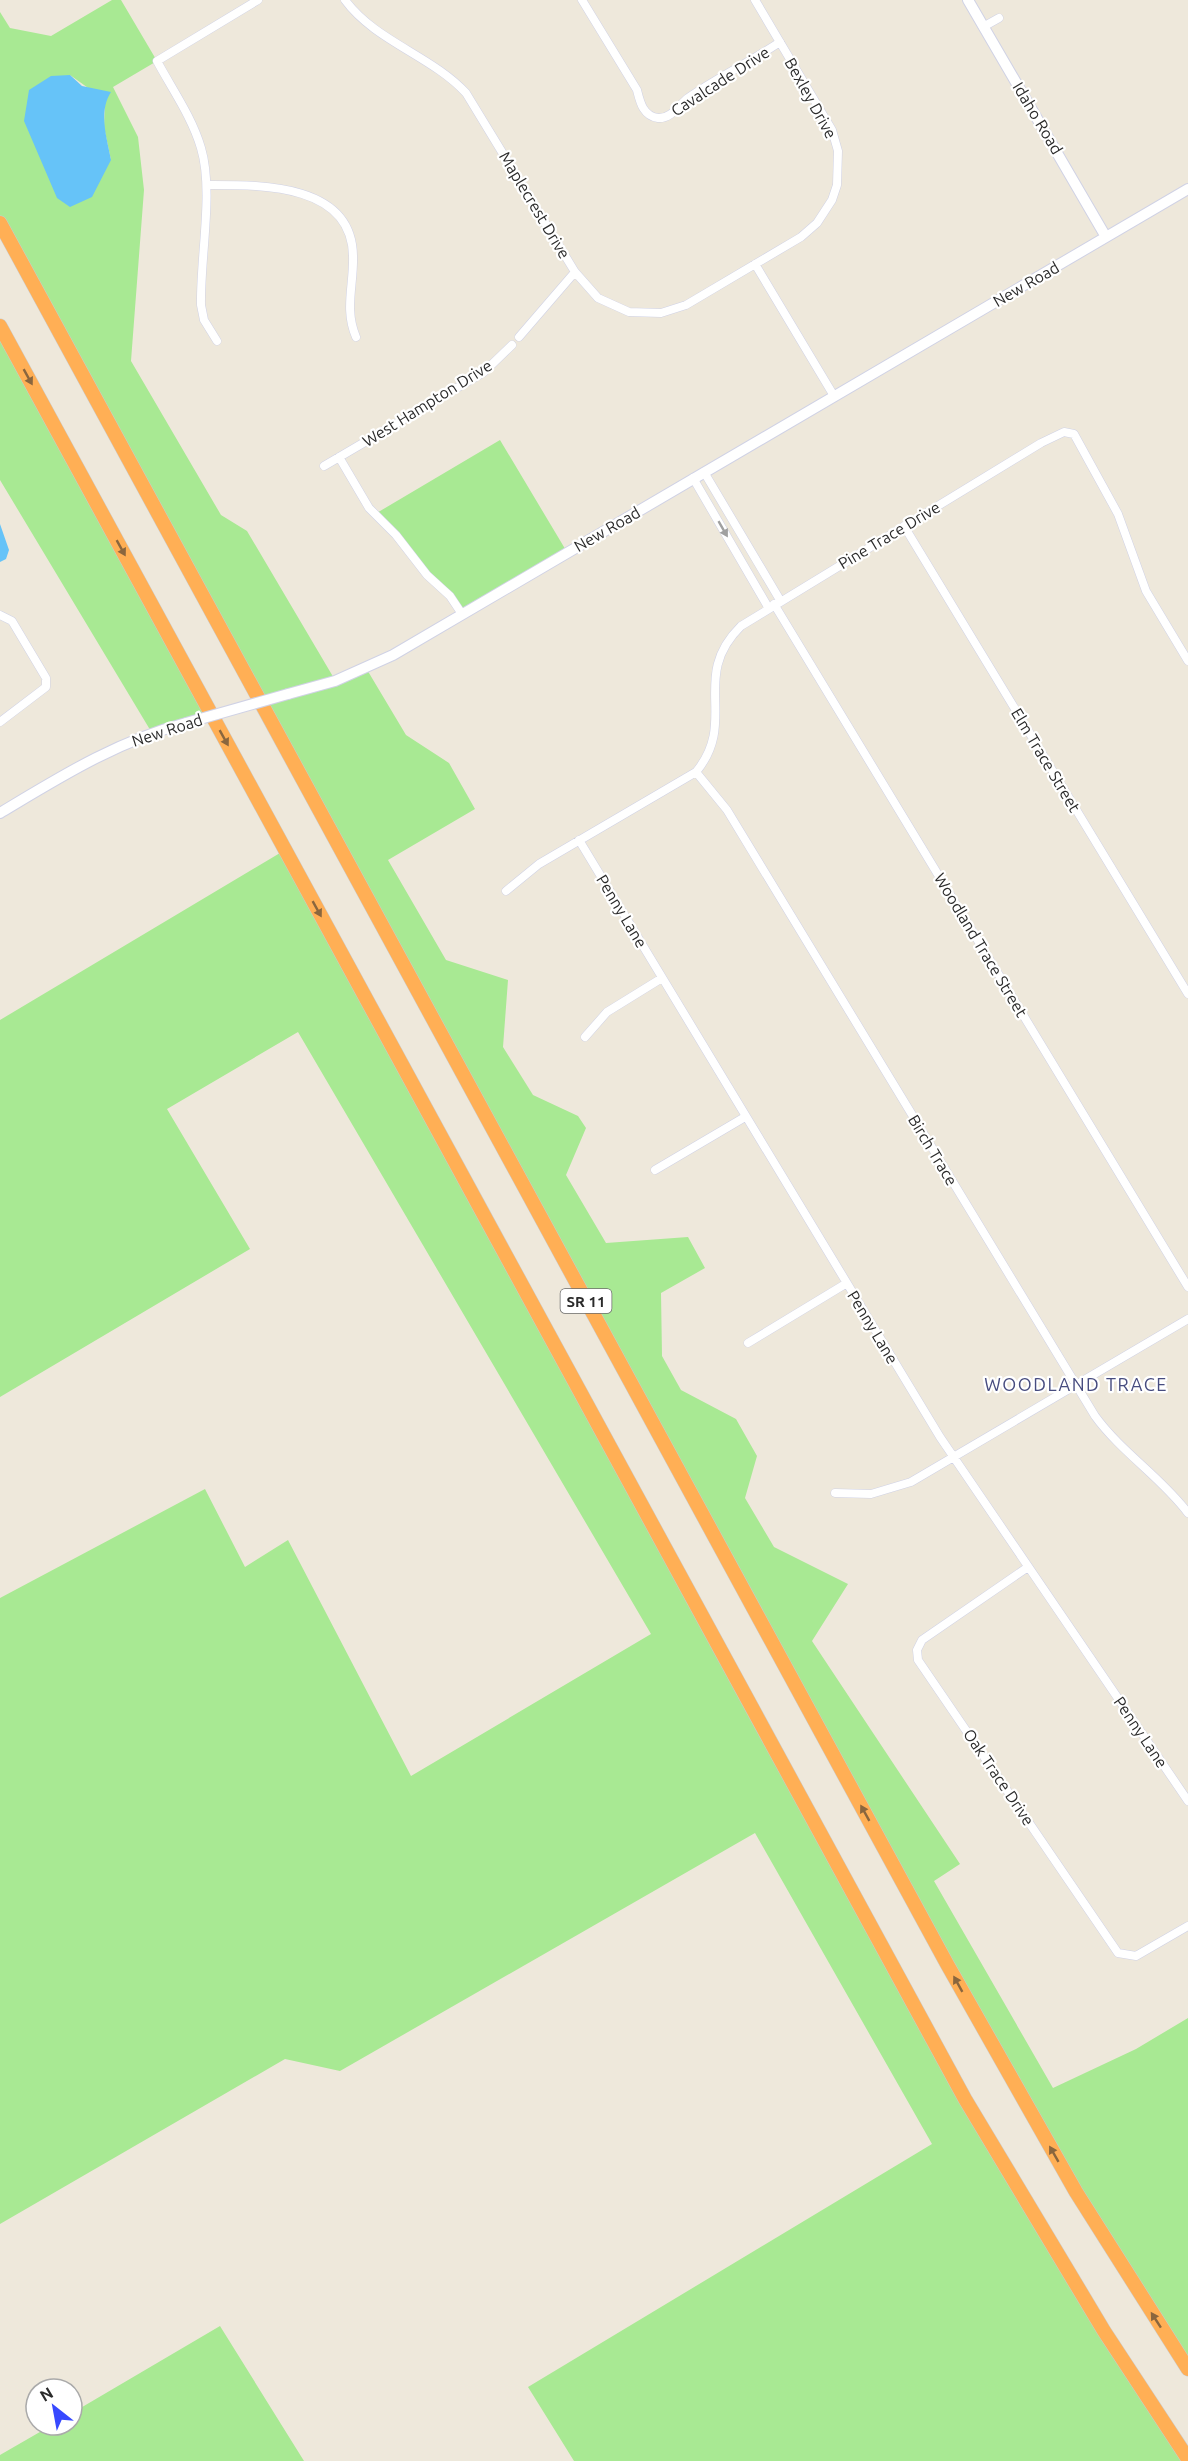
<svg xmlns="http://www.w3.org/2000/svg" width="1188" height="2461" font-family="Ubuntu,sans-serif">
<style>
.green{fill:#a8e993;fill-rule:evenodd}
.water{fill:#66c3f8}
.lines{fill:none;stroke-linecap:round;stroke-linejoin:round}
.street-casing{stroke:#d0d2e5;stroke-width:9}
.secondary-casing{stroke:#d0d2e5;stroke-width:12}
.highway-casing{stroke:#ccc;stroke-width:15}
.street{stroke:#fff;stroke-width:8}
.secondary{stroke:#fff;stroke-width:10}
.highway{stroke:#ffaf55;stroke-width:14}
.secondary-bridge-casing{stroke:#d0d2e5;stroke-width:12;stroke-linecap:butt}
.secondary-bridge{stroke:#fff;stroke-width:10}
.oneway{fill:#8a663e}
.oneway2{fill:#a0a0a0}
.labels{text-anchor:middle;dominant-baseline:central;stroke-width:4.5;stroke-linejoin:round;paint-order:stroke}
.shield{fill:#fff;stroke:#6b6b6b;stroke-width:1.5}
.shield-label{font-size:15px;font-weight:bold;fill:#2b2b2b}
.street-label{font-size:16px;fill:#2b2b2b;stroke:#fff}
.neighbourhood-label{font-size:18px;letter-spacing:1.5px;fill:#474c7f;stroke:#fff}
</style>
<rect width="100%" height="100%" fill="#eee8db"/>
<path class="green" d="M 112,0 L 121,0 L 157,61 L 113,87 L 138,137 L 144,190 L 131,361 L 221,515 L 247,531 L 335,680 L 366,668 L 406,735 L 449,763 L 475,809 L 388,860 L 446,960 L 508,980 L 503,1047 L 533,1095 L 578,1116 L 586,1128 L 566,1175 L 606,1243 L 688,1237 L 705,1268 L 661,1293 L 662,1356 L 681,1390 L 736,1419 L 757,1456 L 745,1498 L 774,1547 L 848,1584 L 812,1641 L 960,1864 L 934,1881 L 1053,2088 L 1136,2049 L 1188,2018 L 1188,2369 L 1076,2192 L 0,225 L 0,12 L 10,28 L 51,36 ZM 70,75 L 105,100 L 104,127 L 111,160 Z
M 0,326 L 212,716 L 152,733 L 0,480 Z
M 500,440 L 567,552 L 462,614 L 375,514 Z
M 285,850 L 903,1986 L 1188,2461 L 574,2461 L 528,2387 L 932,2144 L 755,1833 L 340,2071 L 285,2059 L 0,2224 L 0,1598 L 205,1489 L 245,1567 L 288,1540 L 411,1776 L 651,1634 L 298,1032 L 167,1109 L 250,1249 L 0,1397 L 0,1020 Z
M 220,2326 L 304,2461 L 0,2461 L 0,2455 L 52,2425 L 72,2425 L 72,2413 Z"/>
<path class="water" d="M 70,75 L 82,86 L 111,92 C 98,112 107,138 111,160 L 92,197 L 70,207 L 57,198 L 24,121 L 29,90 L 51,76 Z
M 0,524 L 9,550 L 6,559 L 0,562 Z"/>
<g class="lines">
<defs>
<path id="street" d="M 345,0 C 375,41 432,56 466,93 L 575,272 L 598,298 L 629,312 L 661,313 L 686,305 L 801,237 L 817,223 L 832,200 L 837,185 L 838,151 L 832,130 L 755,0
M 582,0 L 637,90 C 640,102 643,116 658,118 C 671,119 679,105 688,98 C 717,78 750,62 780,42
M 983,27 L 999,18
M 207,185 C 260,185 352,183 353,256 C 354,285 344,309 356,337
M 755,264 L 834,396
M 519,337 L 575,272
M 217,341 L 204,320 L 201,305 C 200,257 214,191 201,148 C 192,117 172,89 157,61 L 258,0
M 339,457 L 369,508 L 396,535 L 427,575 L 450,596 L 462,614
M 324,466 L 484,372 L 512,345
M 704,472 L 780,600
M 693,478 L 768,607
M 904,526 L 1188,994
M 774,604 L 1188,1287
M 0,615 L 12,621 L 46,678 L 46,687 L 0,722
M 696,772 L 727,810 L 1095,1416 C 1122,1453 1161,1477 1188,1513
M 579,840 L 940,1437 L 1188,1801
M 506,891 L 539,864 L 696,772 C 739,720 689,677 741,626 L 1041,443 L 1064,432 L 1074,434 L 1118,514 L 1146,591 L 1188,661
M 585,1037 L 607,1012 L 662,978
M 655,1170 L 745,1117
M 748,1343 L 847,1283
M 835,1493 L 871,1494 L 911,1482 L 1188,1319
M 1028,1567 L 922,1640 L 917,1650 L 918,1660 L 1118,1953 L 1136,1956 L 1188,1926"/>
<path id="secondary" d="M 968,0 L 1106,237
M 288,694 L 335,681 L 393,655 L 1188,189
M 0,813 C 60,777 117,741 186,723"/>
<path id="highway" d="M 0,223 L 947,1964 L 1076,2192 L 1188,2369
M 0,326 L 965,2099 L 1104,2331 L 1188,2459"/>
</defs>
<use href="#street" class="street-casing"/>
<use href="#secondary" class="secondary-casing"/>
<use href="#highway" class="highway-casing"/>
<use href="#street" class="street"/>
<use href="#secondary" class="secondary"/>
<use href="#highway" class="highway"/>
<defs>
<path id="secondary-bridge" d="M 186,723 L 288,694"/>
</defs>
<use href="#secondary-bridge" class="secondary-bridge-casing"/>
<use href="#secondary-bridge" class="secondary-bridge"/>
</g>
<defs><path id="oneway-solid" d="M-6-.8H1V-3.2L6.5 0L1 3.2V.8H-6Z" transform="scale(1.5)"/></defs>
<g class="oneway">
<use href="#oneway-solid" transform="translate(28 377) rotate(61)"/>
<use href="#oneway-solid" transform="translate(121 548) rotate(61)"/>
<use href="#oneway-solid" transform="translate(224 738) rotate(61)"/>
<use href="#oneway-solid" transform="translate(317 909) rotate(61)"/>
<use href="#oneway-solid" transform="translate(865 1813) rotate(-119)"/>
<use href="#oneway-solid" transform="translate(958 1984) rotate(-119)"/>
<use href="#oneway-solid" transform="translate(1054 2154) rotate(-120)"/>
<use href="#oneway-solid" transform="translate(1156 2320) rotate(-123)"/>
</g>
<use class="oneway2" href="#oneway-solid" transform="translate(723 529) rotate(60)"/>
<g class="labels">
<rect class="shield" x="560.5" y="1289" width="51" height="24" rx="4.5"/>
<g class="shield-label">
<text x="586" y="1301">SR 11</text>
</g>
<g class="street-label">
<text transform="translate(720 81) rotate(-33)">Cavalcade Drive</text>
<text transform="translate(811 98) rotate(61)">Bexley Drive</text>
<text transform="translate(1038 118) rotate(59)">Idaho Road</text>
<text transform="translate(535 205) rotate(59)">Maplecrest Drive</text>
<text transform="translate(1026 284) rotate(-30)">New Road</text>
<text transform="translate(427 403) rotate(-32)">West Hampton Drive</text>
<text transform="translate(607 529) rotate(-30)">New Road</text>
<text transform="translate(889 535) rotate(-31)">Pine Trace Drive</text>
<text transform="translate(167 730) rotate(-18)">New Road</text>
<text transform="translate(1046 760) rotate(59)">Elm Trace Street</text>
<text transform="translate(622 911) rotate(59)">Penny Lane</text>
<text transform="translate(981 945) rotate(59)">Woodland Trace Street</text>
<text transform="translate(933 1150) rotate(59)">Birch Trace</text>
<text transform="translate(873 1327) rotate(59)">Penny Lane</text>
<text transform="translate(1141 1732) rotate(56)">Penny Lane</text>
<text transform="translate(999 1777) rotate(56)">Oak Trace Drive</text>
</g>
<g class="neighbourhood-label">
<text x="1076" y="1384">WOODLAND TRACE</text>
</g>
</g>
<g transform="translate(54 2407) rotate(329)"><circle r="28" fill="#ffffff" stroke="#aaaaaa" stroke-width="1.5"/>
<path d="M0-4.5L10 22L0 15L-10 22Z" fill="#3749ff"/>
<text y="-9" font-size="16" font-weight="bold" text-anchor="middle" fill="#2b2b2b">N</text>
</g>
</svg>
